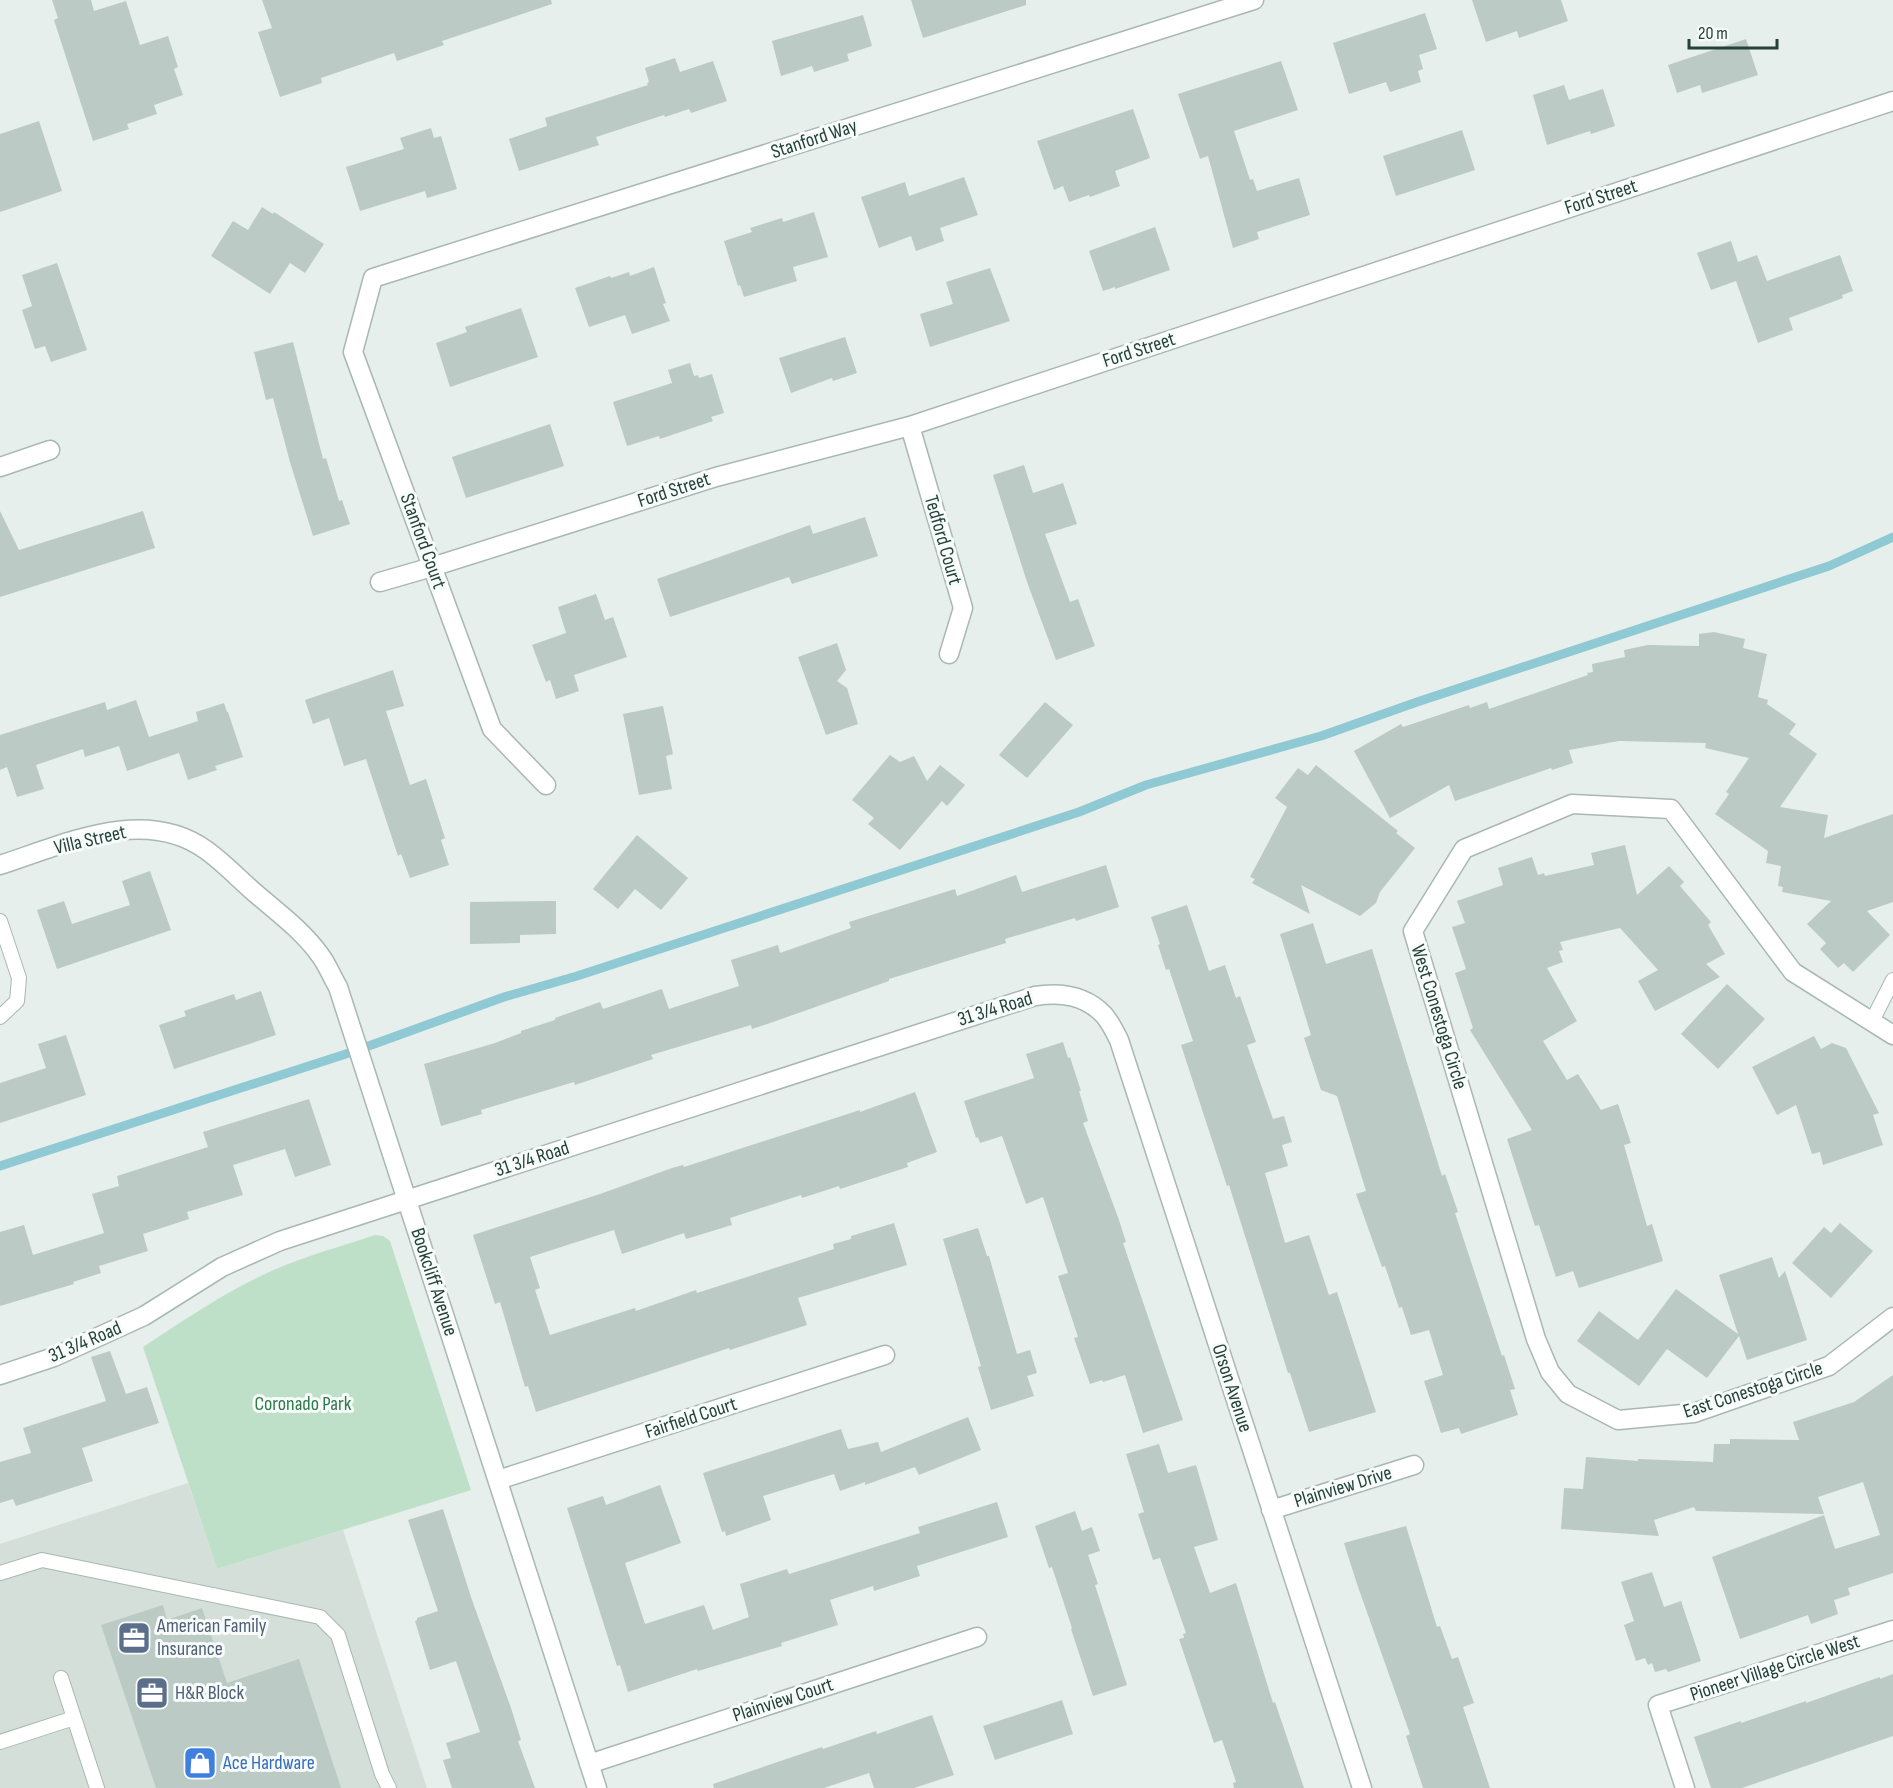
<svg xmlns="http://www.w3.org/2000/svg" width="1893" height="1788" font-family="'Sofia Sans Condensed',sans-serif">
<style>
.built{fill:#d4dfda}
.green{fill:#bfe0c8}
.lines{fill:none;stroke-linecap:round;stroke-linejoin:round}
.stream{stroke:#8ec9d4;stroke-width:9}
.building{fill:#bbcac4}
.lane-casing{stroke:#a8b8b2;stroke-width:16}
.street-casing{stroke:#a8b8b2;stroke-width:21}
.lane{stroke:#fff;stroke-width:14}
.street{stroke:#fff;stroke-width:18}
.labels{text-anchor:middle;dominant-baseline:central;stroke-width:6;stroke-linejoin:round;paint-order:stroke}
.street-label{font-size:20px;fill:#24423a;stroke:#f7fbf9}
.park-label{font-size:20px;fill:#2d7a4b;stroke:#f7fbf9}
.service-label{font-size:20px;fill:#4e5e75;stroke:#f7fbf9;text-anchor:start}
.shop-label{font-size:20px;fill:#366cbe;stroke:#f7fbf9;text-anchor:start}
</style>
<rect width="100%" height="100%" fill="#e6efeb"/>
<path class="built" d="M 188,1483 L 217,1569 L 343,1530 L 427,1788 L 0,1788 L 0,1544 Z"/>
<path class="green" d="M 375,1235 L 383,1236 L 390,1241 L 471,1490 L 217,1569 L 143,1347 C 192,1315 241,1281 296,1261 C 322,1251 349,1244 375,1235 Z"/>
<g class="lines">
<path class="stream" d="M 0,1166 L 352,1052 L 504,997 L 577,976 L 1079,812 L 1146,785 L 1321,736 L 1417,702 L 1829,566 L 1893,537"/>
</g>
<path class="building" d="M 52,0 L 91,0 L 94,11 L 126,1 L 140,45 L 168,36 L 178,67 L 174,69 L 183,95 L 154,105 L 157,114 L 127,124 L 129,129 L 93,141 L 54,20 L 58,18 Z
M 262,0 L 551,0 L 552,4 L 442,41 L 444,45 L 397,61 L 394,53 L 321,78 L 322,83 L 280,97 L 258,32 L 272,28 Z
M 911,0 L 1026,0 L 1026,5 L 923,38 Z
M 1472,0 L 1561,0 L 1568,21 L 1519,38 L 1517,31 L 1486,42 Z
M 1425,13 L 1437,49 L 1419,55 L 1423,69 L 1418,71 L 1421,82 L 1390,92 L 1386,82 L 1349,94 L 1333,43 Z
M 863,15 L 872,46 L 847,54 L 849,61 L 814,72 L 812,66 L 781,76 L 772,41 Z
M 1746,39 L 1758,75 L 1702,93 L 1700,85 L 1677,93 L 1668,65 Z
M 675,58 L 680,72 L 713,61 L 727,101 L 691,113 L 689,109 L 665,117 L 664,115 L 596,137 L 599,145 L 519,171 L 509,139 L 547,126 L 545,118 L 648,85 L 647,83 L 649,82 L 645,68 Z
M 1281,61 L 1298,110 L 1234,131 L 1250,180 L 1253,179 L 1257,191 L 1299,178 L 1310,215 L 1257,232 L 1259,239 L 1233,248 L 1208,156 L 1200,159 L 1178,94 Z
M 1564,85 L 1569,100 L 1603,89 L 1615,126 L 1591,134 L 1590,131 L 1547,145 L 1533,95 Z
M 1133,109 L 1150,158 L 1115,171 L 1120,186 L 1090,197 L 1089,195 L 1069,202 L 1063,186 L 1054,190 L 1037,141 Z
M 39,121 L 62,191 L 0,212 L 0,134 Z
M 431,128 L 434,138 L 441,136 L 457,189 L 427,198 L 425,191 L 360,211 L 346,167 L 404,149 L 400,138 Z
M 1462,130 L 1475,170 L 1396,196 L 1383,156 Z
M 964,177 L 978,215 L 940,228 L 944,241 L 916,251 L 911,236 L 879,248 L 861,197 L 905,182 L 909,196 Z
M 262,207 L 273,214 L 274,212 L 324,244 L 305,273 L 290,263 L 270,294 L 211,256 L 233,221 L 248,230 Z
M 814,212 L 828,257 L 793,267 L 797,281 L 744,297 L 740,285 L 738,286 L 724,241 L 752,232 L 750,228 L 782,218 L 783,222 Z
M 1155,227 L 1170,270 L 1115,289 L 1115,287 L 1103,291 L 1089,251 Z
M 1731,241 L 1738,262 L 1757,255 L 1767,281 L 1840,255 L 1853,291 L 1842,295 L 1843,298 L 1789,318 L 1793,330 L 1758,343 L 1736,281 L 1711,290 L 1697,253 Z
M 57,263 L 87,350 L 51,362 L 45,346 L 35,349 L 22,310 L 32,306 L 22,275 Z
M 654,267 L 666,303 L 663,304 L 670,321 L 632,334 L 625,315 L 589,327 L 575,288 L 610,276 L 611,278 L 629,272 L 630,276 Z
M 990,268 L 1010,321 L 930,347 L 920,314 L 953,304 L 946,282 Z
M 521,308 L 538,357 L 450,387 L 436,343 L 467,332 L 465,327 Z
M 845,337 L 857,373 L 833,381 L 832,378 L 791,393 L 779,358 Z
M 293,342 L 323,459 L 326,458 L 339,501 L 342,500 L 350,524 L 313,536 L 290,462 L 273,398 L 266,400 L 254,352 Z
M 690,363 L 694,376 L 698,375 L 699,378 L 712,374 L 724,413 L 711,417 L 713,421 L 660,439 L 659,436 L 627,446 L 613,402 L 672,383 L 668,370 Z
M 550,424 L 564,466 L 466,498 L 452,457 Z
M 1024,465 L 1033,493 L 1063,483 L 1077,524 L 1045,534 L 1070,602 L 1078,599 L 1095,646 L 1056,660 L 1027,582 L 993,475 Z
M 0,511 L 19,550 L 143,511 L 155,548 L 0,597 Z
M 865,517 L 878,556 L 792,584 L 789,577 L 670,617 L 657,579 L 810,525 L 813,534 Z
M 596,594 L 605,620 L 613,617 L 627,657 L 574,675 L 579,691 L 556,699 L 550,680 L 546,682 L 532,645 L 566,633 L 558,607 Z
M 1714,632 L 1745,639 L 1743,648 L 1767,654 L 1758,697 L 1768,700 L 1767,704 L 1796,724 L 1789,734 L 1817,754 L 1780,807 L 1828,815 L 1824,838 L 1893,814 L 1893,902 L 1867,911 L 1890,935 L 1853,972 L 1844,963 L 1838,968 L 1820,949 L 1826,943 L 1807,924 L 1831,901 L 1782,892 L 1783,887 L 1778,886 L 1781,866 L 1766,863 L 1768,851 L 1715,814 L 1729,794 L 1726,792 L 1749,758 L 1705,748 L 1706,743 L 1619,741 L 1569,750 L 1573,763 L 1552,770 L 1551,768 L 1455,801 L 1449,785 L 1390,818 L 1354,751 L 1401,724 L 1403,727 L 1469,705 L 1470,708 L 1487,702 L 1489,709 L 1588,675 L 1587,673 L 1593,672 L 1592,664 L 1625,657 L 1624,650 L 1648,645 L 1699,646 L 1699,634 Z
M 837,643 L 846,670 L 837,681 L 847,688 L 858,724 L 826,735 L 798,657 Z
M 393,670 L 404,706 L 386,711 L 410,785 L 426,779 L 445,838 L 441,840 L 449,865 L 410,878 L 401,854 L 398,856 L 366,759 L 344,766 L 329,718 L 313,724 L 305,700 Z
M 136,700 L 149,737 L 198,721 L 196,712 L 224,703 L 227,712 L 228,712 L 243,757 L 215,766 L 217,770 L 188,780 L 179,753 L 127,771 L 119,746 L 85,757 L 83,749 L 36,765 L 44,789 L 17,797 L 7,767 L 0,770 L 0,735 L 105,702 L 107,710 Z
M 1045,702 L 1073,725 L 1027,778 L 999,755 Z
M 663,706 L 673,754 L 666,756 L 672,789 L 639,795 L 623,714 Z
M 890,755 L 900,762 L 914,756 L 927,781 L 940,765 L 965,785 L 947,806 L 942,801 L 900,850 L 868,824 L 874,818 L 852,800 Z
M 1316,765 L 1398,831 L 1396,833 L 1415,848 L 1380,892 L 1376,903 L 1360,916 L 1301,885 L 1310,914 L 1252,883 L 1255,879 L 1250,877 L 1287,807 L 1275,798 L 1298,768 L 1308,775 Z
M 637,835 L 688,878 L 661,910 L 635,889 L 618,909 L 593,889 Z
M 1625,845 L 1637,895 L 1669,866 L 1684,882 L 1680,886 L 1711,922 L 1708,925 L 1725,954 L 1706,964 L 1720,977 L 1655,1011 L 1638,981 L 1658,970 L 1620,928 L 1560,942 L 1563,950 L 1559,951 L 1563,962 L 1547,968 L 1577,1021 L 1543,1041 L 1567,1080 L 1578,1074 L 1601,1110 L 1618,1104 L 1631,1143 L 1624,1145 L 1647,1226 L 1652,1224 L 1663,1261 L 1579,1288 L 1573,1271 L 1556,1277 L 1539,1225 L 1535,1226 L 1507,1139 L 1532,1130 L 1470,1030 L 1473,1028 L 1455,973 L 1466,969 L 1452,927 L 1465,923 L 1457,901 L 1503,885 L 1498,868 L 1532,857 L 1538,875 L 1544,873 L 1545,876 L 1594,865 L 1591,853 Z
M 1106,865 L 1119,907 L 1076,921 L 1075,918 L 1005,939 L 1006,943 L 889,979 L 889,981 L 773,1022 L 752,1029 L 751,1025 L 651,1055 L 653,1059 L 575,1085 L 574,1082 L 481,1110 L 482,1114 L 441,1126 L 424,1064 L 495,1043 L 521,1033 L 521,1031 L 555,1020 L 555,1018 L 600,1002 L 603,1009 L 662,989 L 669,1009 L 739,986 L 731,960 L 778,945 L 780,953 L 851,928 L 849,922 L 955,889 L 957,896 L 1016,875 L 1022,892 Z
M 150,871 L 171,930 L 57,969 L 37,910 L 64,901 L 72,924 L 102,914 L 130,905 L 122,881 Z
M 556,901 L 556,934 L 520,935 L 520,943 L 470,944 L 470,902 Z
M 1187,905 L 1209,971 L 1225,965 L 1236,998 L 1240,996 L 1256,1042 L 1247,1045 L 1273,1119 L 1284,1116 L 1292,1142 L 1282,1145 L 1288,1166 L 1265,1173 L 1285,1243 L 1309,1235 L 1329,1295 L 1337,1292 L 1376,1412 L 1309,1432 L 1290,1373 L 1288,1373 L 1229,1185 L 1227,1186 L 1181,1045 L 1193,1041 L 1169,969 L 1166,970 L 1158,945 L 1160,944 L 1151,917 Z
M 1313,923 L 1326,964 L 1372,949 L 1442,1176 L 1445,1174 L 1458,1212 L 1455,1213 L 1502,1356 L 1504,1355 L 1515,1389 L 1510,1390 L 1518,1415 L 1461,1434 L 1459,1428 L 1441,1433 L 1424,1381 L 1443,1375 L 1429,1330 L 1411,1335 L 1402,1307 L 1399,1308 L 1385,1266 L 1382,1267 L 1356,1194 L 1366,1191 L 1337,1096 L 1321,1090 L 1304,1038 L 1311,1035 L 1280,934 Z
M 1727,984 L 1765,1019 L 1718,1069 L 1681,1034 Z
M 261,991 L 276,1035 L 174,1069 L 159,1025 L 186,1016 L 184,1011 L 234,994 L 236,1000 Z
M 66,1035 L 86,1095 L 0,1123 L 0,1083 L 46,1068 L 38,1044 Z
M 1814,1036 L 1821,1049 L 1832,1043 L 1846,1048 L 1879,1113 L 1873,1115 L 1883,1145 L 1823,1165 L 1820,1152 L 1812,1154 L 1796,1105 L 1777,1115 L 1752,1067 Z
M 1063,1042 L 1068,1058 L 1070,1057 L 1081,1091 L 1079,1091 L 1088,1121 L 1083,1123 L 1119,1220 L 1126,1242 L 1123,1243 L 1183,1420 L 1143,1433 L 1125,1375 L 1103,1382 L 1102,1380 L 1090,1384 L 1074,1338 L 1078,1337 L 1058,1276 L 1068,1273 L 1043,1197 L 1026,1204 L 1002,1136 L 980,1143 L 978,1137 L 976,1138 L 964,1101 L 1034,1078 L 1026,1054 Z
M 915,1092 L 937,1152 L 907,1163 L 908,1167 L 840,1189 L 839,1186 L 802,1198 L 801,1195 L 730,1218 L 732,1225 L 686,1239 L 684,1233 L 622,1254 L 614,1230 L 530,1257 L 540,1288 L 535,1290 L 550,1335 L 635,1308 L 636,1311 L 696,1290 L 697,1293 L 834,1249 L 833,1244 L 851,1239 L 851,1236 L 894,1223 L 907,1265 L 798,1298 L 807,1325 L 730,1350 L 729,1348 L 536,1412 L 528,1386 L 525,1387 L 500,1302 L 495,1304 L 473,1235 L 600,1194 L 672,1168 L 683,1165 L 684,1167 L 860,1110 L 860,1112 Z
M 309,1099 L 331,1165 L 295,1177 L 285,1149 L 233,1165 L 243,1195 L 187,1212 L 189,1219 L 143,1234 L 148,1251 L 99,1266 L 101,1273 L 73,1282 L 74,1284 L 0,1306 L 0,1232 L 24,1225 L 33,1255 L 104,1233 L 92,1194 L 119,1186 L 117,1176 L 208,1147 L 203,1132 Z
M 1840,1223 L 1873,1251 L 1831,1298 L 1792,1263 L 1824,1227 L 1831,1233 Z
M 978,1228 L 987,1256 L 989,1256 L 1017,1354 L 1030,1350 L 1037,1373 L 1027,1376 L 1034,1396 L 991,1410 L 978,1367 L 981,1366 L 943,1239 Z
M 1772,1257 L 1779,1278 L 1785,1271 L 1807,1340 L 1747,1360 L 1739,1336 L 1707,1378 L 1667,1349 L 1639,1386 L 1577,1341 L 1599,1311 L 1638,1340 L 1676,1289 L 1738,1334 L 1719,1275 Z
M 110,1351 L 126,1394 L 147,1387 L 159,1423 L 82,1448 L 93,1481 L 16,1506 L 13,1499 L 0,1503 L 0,1462 L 31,1453 L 23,1428 L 106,1401 L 91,1357 Z
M 1893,1375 L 1893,1573 L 1848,1588 L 1850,1595 L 1834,1600 L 1838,1614 L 1811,1624 L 1808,1615 L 1740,1639 L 1712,1557 L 1824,1515 L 1835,1549 L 1880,1535 L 1863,1482 L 1818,1497 L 1824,1514 L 1696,1511 L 1694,1507 L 1654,1520 L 1659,1536 L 1561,1529 L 1564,1488 L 1583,1489 L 1586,1457 L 1638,1461 L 1638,1459 L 1713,1462 L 1714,1444 L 1730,1444 L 1730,1439 L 1799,1440 L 1793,1422 L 1854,1402 Z
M 968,1417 L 981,1450 L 919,1475 L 915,1467 L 865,1485 L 865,1482 L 840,1491 L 834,1474 L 763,1496 L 771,1520 L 726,1536 L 725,1531 L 722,1532 L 703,1473 L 841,1429 L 848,1449 L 878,1442 L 881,1452 Z
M 1159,1444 L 1168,1473 L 1196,1465 L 1218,1540 L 1194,1547 L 1210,1593 L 1236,1583 L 1273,1703 L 1275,1702 L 1304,1788 L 1234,1788 L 1233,1783 L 1236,1782 L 1222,1740 L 1214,1743 L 1179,1639 L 1184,1638 L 1183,1634 L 1186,1633 L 1160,1558 L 1153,1560 L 1138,1514 L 1144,1512 L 1126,1454 Z
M 660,1485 L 681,1543 L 625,1563 L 645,1624 L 704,1605 L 713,1630 L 749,1617 L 740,1584 L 787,1569 L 789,1574 L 920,1533 L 918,1527 L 997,1502 L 1008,1537 L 917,1566 L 920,1576 L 874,1591 L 873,1586 L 830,1600 L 838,1625 L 781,1643 L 782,1646 L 698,1671 L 697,1669 L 628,1692 L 620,1665 L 617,1666 L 567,1508 L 603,1496 L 606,1505 Z
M 443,1509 L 472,1600 L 511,1708 L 521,1740 L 518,1741 L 535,1788 L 452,1788 L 443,1760 L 451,1758 L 446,1743 L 480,1732 L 456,1661 L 430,1670 L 415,1621 L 417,1620 L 417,1618 L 438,1611 L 408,1520 Z
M 1075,1511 L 1082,1531 L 1092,1527 L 1100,1551 L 1088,1555 L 1098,1584 L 1095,1585 L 1127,1685 L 1093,1696 L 1071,1629 L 1072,1628 L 1052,1567 L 1049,1568 L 1035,1526 Z
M 1406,1526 L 1437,1627 L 1440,1626 L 1452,1659 L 1458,1657 L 1474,1703 L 1463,1707 L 1490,1788 L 1423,1788 L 1406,1736 L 1410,1734 L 1357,1584 L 1344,1543 Z
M 1652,1572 L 1664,1607 L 1681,1601 L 1701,1661 L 1668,1672 L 1666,1669 L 1655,1672 L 1652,1663 L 1648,1665 L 1645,1658 L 1636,1661 L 1624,1625 L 1634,1621 L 1621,1582 Z
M 163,1605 L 167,1620 L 202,1608 L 227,1683 L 299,1659 L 341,1788 L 156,1788 L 101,1625 Z
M 1893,1674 L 1893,1736 L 1742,1788 L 1711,1788 L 1694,1737 L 1741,1721 L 1741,1723 L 1806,1701 L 1806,1703 L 1880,1677 L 1880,1679 Z
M 1062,1700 L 1073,1734 L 995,1760 L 983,1726 Z
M 932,1715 L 954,1775 L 914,1788 L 874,1788 L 869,1773 L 824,1788 L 714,1788 L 713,1784 L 822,1747 L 823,1749 L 876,1731 L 877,1734 Z"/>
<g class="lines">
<defs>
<path id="lane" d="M 0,921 L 19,978 L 17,1001 L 0,1017
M 1872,1021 L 1893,980
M 0,1573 L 42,1560 L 320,1617 L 338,1635 L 382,1774 L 389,1788
M 61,1678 L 97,1788
M 0,1742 L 74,1718"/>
<path id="street" d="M 910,426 L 963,608 L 949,654
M 0,467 L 50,450
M 380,582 L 432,567 L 716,477 L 910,426 L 1893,101
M 546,785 L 492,729 L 353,352 L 373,278 L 1254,0
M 0,865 C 63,845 144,805 206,850 C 223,862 238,878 254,892 C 277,912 302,930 320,955 C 327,964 332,977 338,987 L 597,1788
M 1893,1035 L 1793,972 L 1671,809 L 1572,804 L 1464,849 L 1413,931 L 1536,1339 L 1550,1372 L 1568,1394 L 1618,1420 L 1694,1413 L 1829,1366 L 1893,1317
M 0,1375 L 54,1357 L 144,1316 L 222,1267 L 280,1241 L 1035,996 C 1061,992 1085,995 1104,1015 C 1110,1022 1115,1032 1119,1040 L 1362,1788
M 498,1480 L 885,1355
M 1271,1510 L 1414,1465
M 589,1764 L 977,1637
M 1685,1788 L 1658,1705 L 1893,1630"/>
</defs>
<use href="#lane" class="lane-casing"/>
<use href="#street" class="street-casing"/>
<use href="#lane" class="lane"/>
<use href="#street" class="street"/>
</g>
<defs>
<symbol id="office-square" viewBox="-11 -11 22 22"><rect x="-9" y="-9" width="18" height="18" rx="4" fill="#5c6f8a" stroke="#f7fbf9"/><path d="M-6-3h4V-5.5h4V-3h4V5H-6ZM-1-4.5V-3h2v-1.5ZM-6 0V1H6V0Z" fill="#fff"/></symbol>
<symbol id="shop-square" viewBox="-11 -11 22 22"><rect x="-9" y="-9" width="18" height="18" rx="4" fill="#3f7fe0" stroke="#f7fbf9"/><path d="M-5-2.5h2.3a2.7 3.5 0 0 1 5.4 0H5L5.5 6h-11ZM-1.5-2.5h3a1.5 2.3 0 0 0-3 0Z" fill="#fff"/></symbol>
</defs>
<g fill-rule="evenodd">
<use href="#office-square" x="115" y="1619" width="38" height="38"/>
<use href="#office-square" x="133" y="1674" width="38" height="38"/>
<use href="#shop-square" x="181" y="1744" width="38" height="38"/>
</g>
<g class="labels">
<g class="street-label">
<text transform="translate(814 139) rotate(-18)">Stanford Way</text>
<text transform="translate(1601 197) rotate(-18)">Ford Street</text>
<text transform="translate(1139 350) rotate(-18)">Ford Street</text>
<text transform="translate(674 490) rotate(-18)">Ford Street</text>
<text transform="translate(943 540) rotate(74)">Tedford Court</text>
<text transform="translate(423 541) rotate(70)">Stanford Court</text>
<text transform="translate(90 840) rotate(-13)">Villa Street</text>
<text transform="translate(995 1009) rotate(-17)">31 3/4 Road</text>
<text transform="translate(1439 1017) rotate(73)">West Conestoga Circle</text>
<text transform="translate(532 1159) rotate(-18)">31 3/4 Road</text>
<text transform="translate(434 1282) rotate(72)">Bookcliff Avenue</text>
<text transform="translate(85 1342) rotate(-23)">31 3/4 Road</text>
<text transform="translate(1232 1388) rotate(72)">Orson Avenue</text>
<text transform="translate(1753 1390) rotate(-18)">East Conestoga Circle</text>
<text transform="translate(691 1418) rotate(-18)">Fairfield Court</text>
<text transform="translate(1343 1487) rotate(-17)">Plainview Drive</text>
<text transform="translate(1775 1668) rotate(-18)">Pioneer Village Circle West</text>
<text transform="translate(783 1700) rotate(-18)">Plainview Court</text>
</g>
<g class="park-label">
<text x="303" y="1404">Coronado Park</text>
</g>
<g class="service-label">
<text x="157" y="1626">American Family<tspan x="157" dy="23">Insurance</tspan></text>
<text x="175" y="1693">H&amp;R Block</text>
</g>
<g class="shop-label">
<text x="223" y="1763">Ace Hardware</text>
</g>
</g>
<path d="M1689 39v9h88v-9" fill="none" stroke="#24423a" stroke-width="3"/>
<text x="1698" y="39" font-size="18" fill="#24423a" stroke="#f7fbf9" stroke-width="4.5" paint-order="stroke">20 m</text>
</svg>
